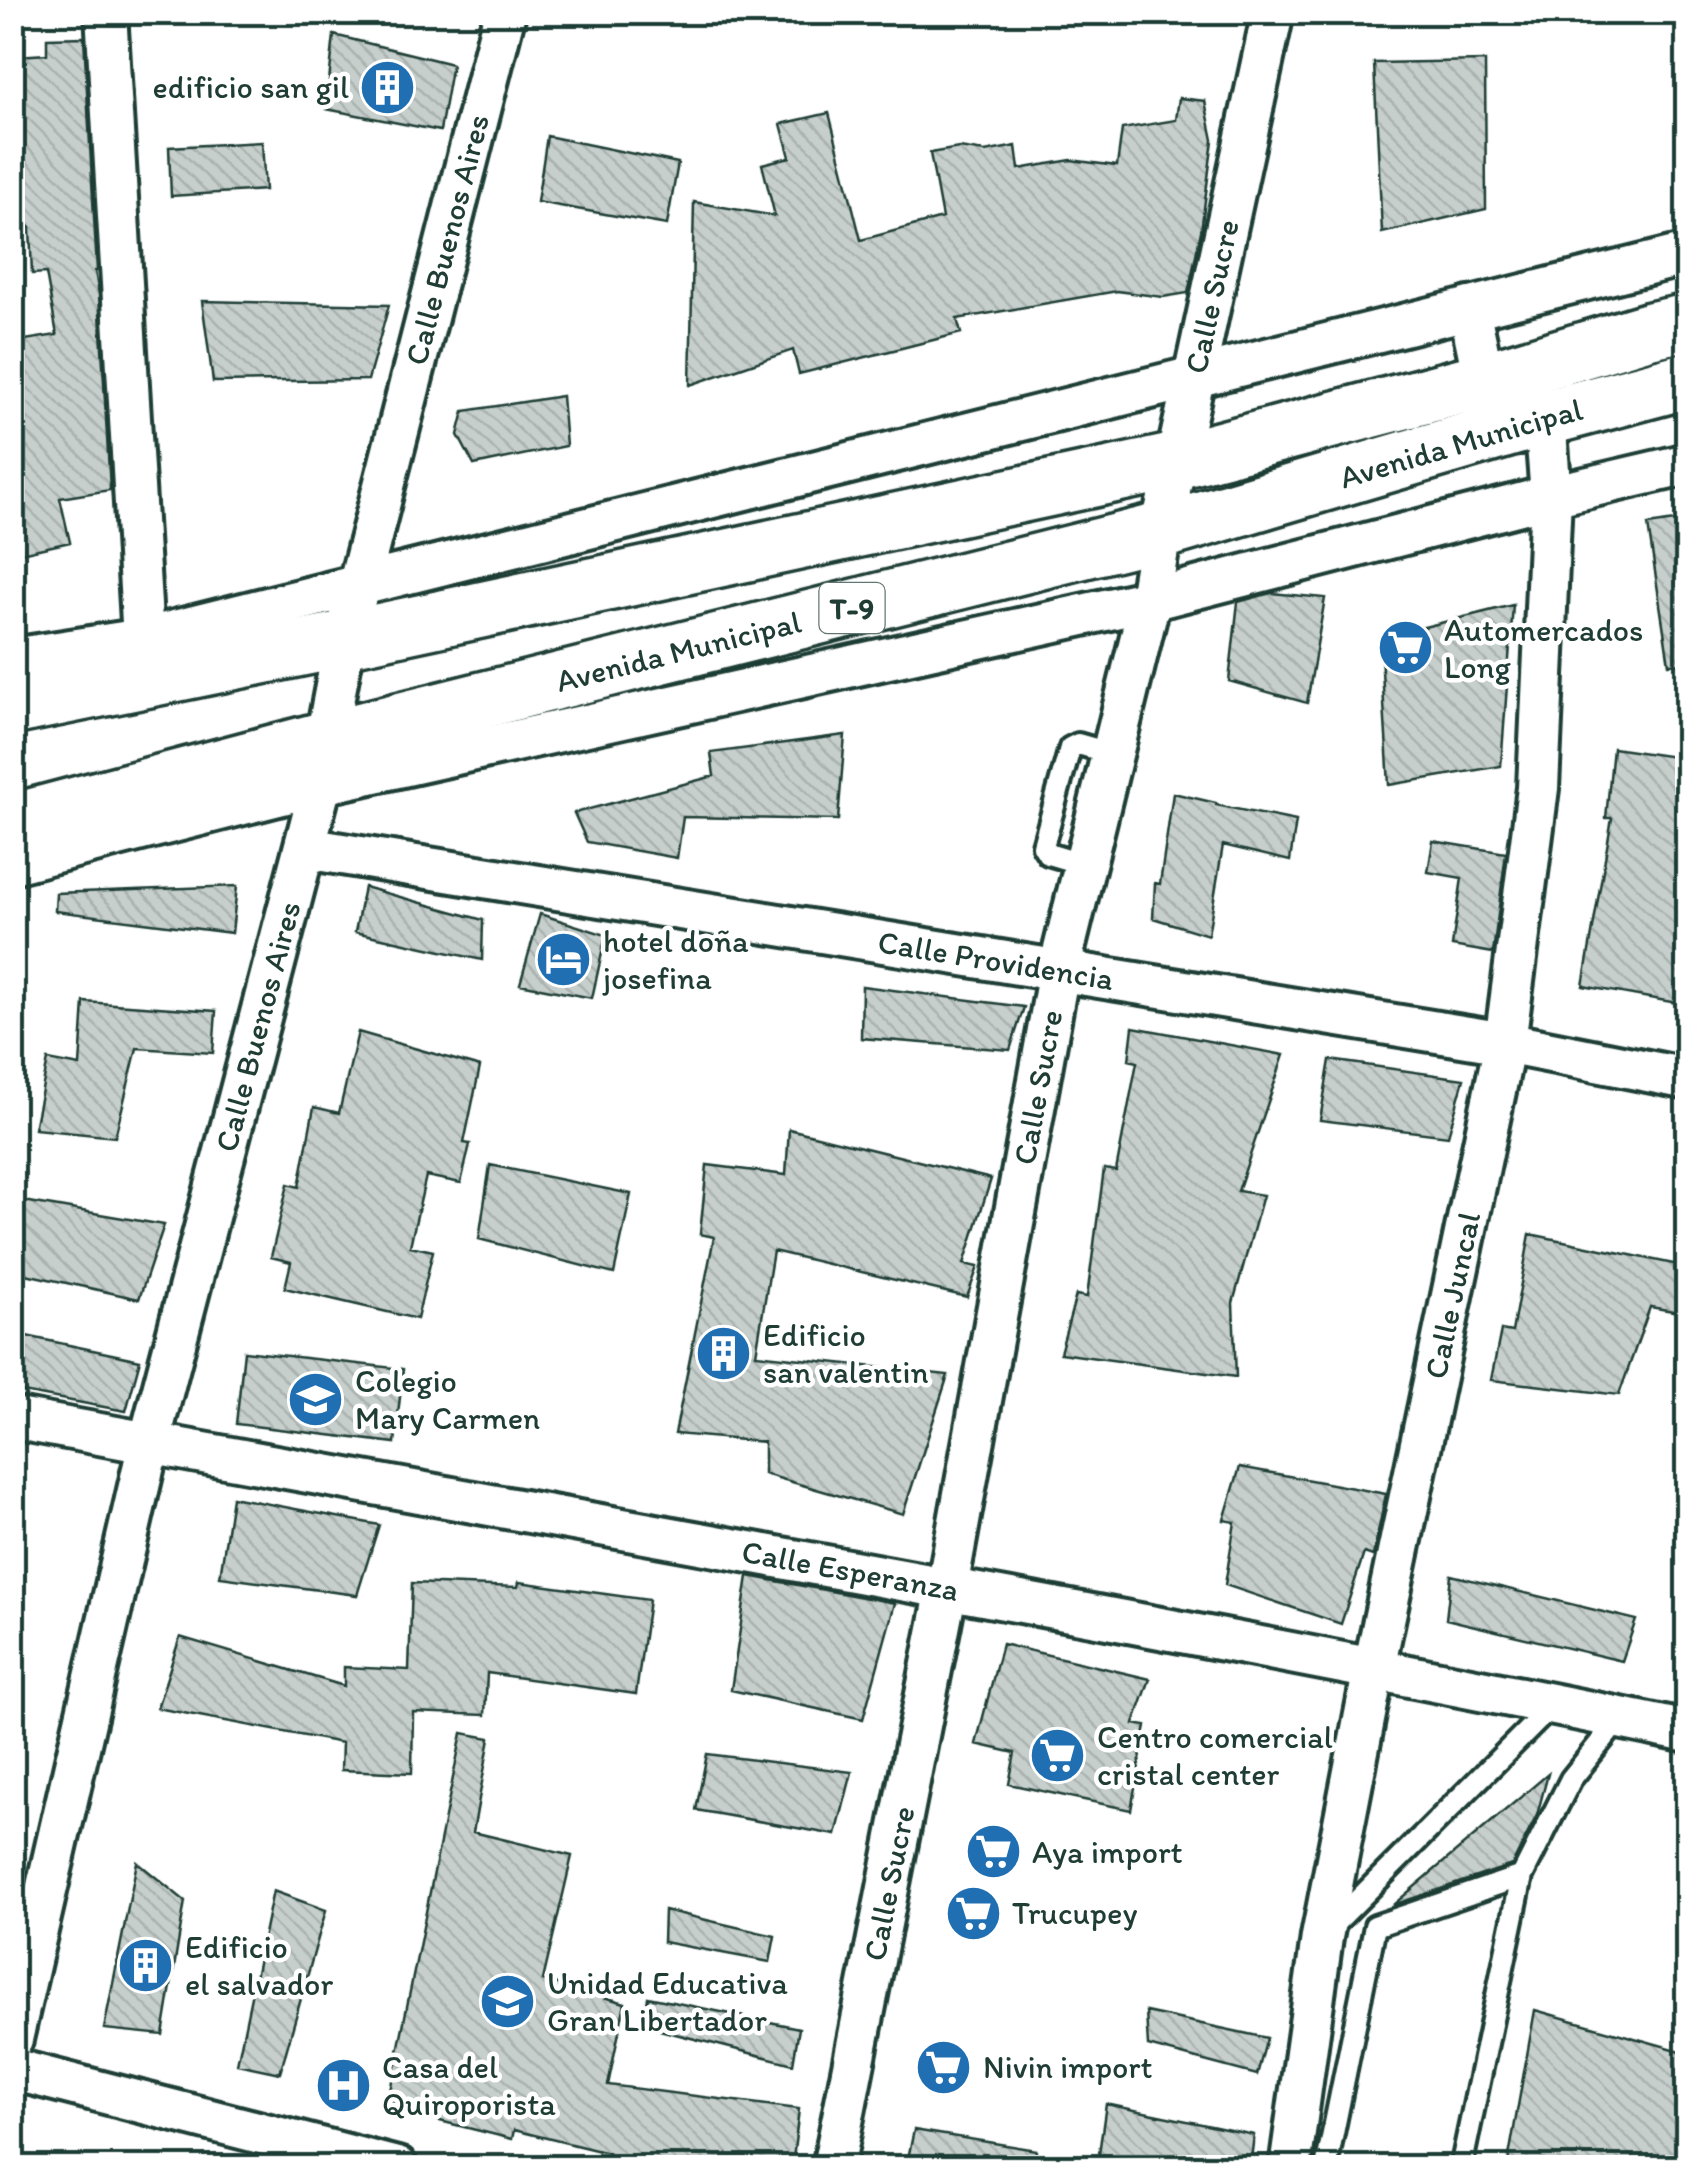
<svg xmlns="http://www.w3.org/2000/svg" width="1700" height="2180" font-family="Itim,sans-serif">
<style>
.building{fill:url(#building-back-hatch);stroke:#1f3d34;stroke-width:2.5}
.lines{fill:none;stroke-linecap:round;stroke-linejoin:round}
.lane-casing{stroke:#1f3d34;stroke-width:28}
.street-casing{stroke:#1f3d34;stroke-width:48}
.highway-casing{stroke:#1f3d34;stroke-width:62}
.lane{stroke:#fff;stroke-width:20}
.street{stroke:#fff;stroke-width:40}
.highway{stroke:#fff;stroke-width:55}
.labels{text-anchor:middle;dominant-baseline:central;stroke-width:9;stroke-linejoin:round;paint-order:stroke}
.shield{fill:#fff;stroke:#627771;stroke-width:2.5}
.shield-label{font-size:30px;font-weight:bold;fill:#1f3d34}
.poi-label{font-size:32px;fill:#1f3d34;stroke:#fff;text-anchor:start}
.street-label{font-size:32px;fill:#1f3d34;stroke:#fff}
</style>
<defs>
<pattern id="building-back-hatch" width="6" height="6" patternUnits="userSpaceOnUse" patternTransform="scale(2.5)"><rect width="6" height="6" fill="#c7cfcc"/><path d="M-1 5l2 2M0 0l6 6M5-1l2 2" fill="none" stroke="#aab3b0"/></pattern>
</defs>
<rect width="100%" height="100%" fill="#fff"/>
<filter id="ink" filterUnits="userSpaceOnUse"><feTurbulence type="fractalNoise" baseFrequency=".01" numOctaves="2"/><feDisplacementMap in="SourceGraphic" scale="20" xChannelSelector="R" yChannelSelector="G"/><feConvolveMatrix kernelMatrix="1 2 1 2 8 2 1 2 1" color-interpolation-filters="sRGB"/></filter>
<g filter="url(#ink)">
<path class="building" d="M 334,35 L 452,64 L 440,131 L 326,109 Z
M 84,37 L 97,271 L 95,271 L 99,295 L 110,490 L 60,498 L 70,542 L 12,555 L 12,342 L 57,335 L 46,273 L 32,274 L 30,227 L 12,227 L 12,137 L 20,136 L 17,56 L 47,54 L 47,38 Z
M 1485,61 L 1486,209 L 1382,233 L 1374,63 Z
M 1179,98 L 1205,101 L 1213,140 L 1201,231 L 1188,293 L 1163,297 L 1117,291 L 957,319 L 961,333 L 799,374 L 793,350 L 690,385 L 694,202 L 775,216 L 762,164 L 790,157 L 781,124 L 829,113 L 861,240 L 942,218 L 930,153 L 959,148 L 985,152 L 1016,146 L 1019,169 L 1071,160 L 1117,166 L 1122,129 L 1176,120 Z
M 547,136 L 678,163 L 667,225 L 537,202 Z
M 262,142 L 265,190 L 171,196 L 169,147 Z
M 202,301 L 389,305 L 368,380 L 213,382 Z
M 562,396 L 566,446 L 474,465 L 458,435 L 464,411 Z
M 1688,519 L 1688,663 L 1669,664 L 1648,525 Z
M 1271,593 L 1325,598 L 1307,703 L 1229,681 L 1238,602 Z
M 1513,605 L 1501,766 L 1389,785 L 1380,638 Z
M 845,735 L 838,820 L 683,817 L 677,858 L 587,842 L 574,813 L 714,776 L 711,753 Z
M 1613,748 L 1688,759 L 1688,1005 L 1583,986 L 1612,818 L 1606,818 Z
M 1173,793 L 1216,803 L 1216,805 L 1296,821 L 1290,861 L 1223,845 L 1208,935 L 1153,918 L 1155,883 L 1160,884 Z
M 1433,841 L 1506,853 L 1493,953 L 1452,946 L 1462,878 L 1428,872 Z
M 237,886 L 232,933 L 55,911 L 56,893 Z
M 364,887 L 483,920 L 482,960 L 355,932 Z
M 540,914 L 606,935 L 592,998 L 520,984 Z
M 862,986 L 1024,1007 L 1010,1050 L 861,1038 Z
M 84,1002 L 216,1011 L 213,1053 L 137,1048 L 115,1137 L 34,1129 L 48,1060 L 80,1066 Z
M 1133,1027 L 1284,1055 L 1238,1191 L 1263,1195 L 1233,1303 L 1236,1377 L 1060,1353 L 1076,1295 L 1087,1297 L 1104,1169 L 1116,1171 L 1137,1062 L 1129,1060 Z
M 358,1032 L 480,1067 L 464,1143 L 470,1144 L 461,1183 L 426,1176 L 410,1246 L 433,1251 L 417,1319 L 285,1288 L 291,1262 L 271,1257 L 288,1184 L 299,1187 L 314,1107 L 339,1113 Z
M 1330,1060 L 1464,1079 L 1448,1136 L 1320,1120 Z
M 789,1129 L 991,1179 L 964,1264 L 978,1267 L 967,1297 L 773,1251 L 756,1354 L 948,1375 L 903,1514 L 764,1474 L 764,1442 L 675,1434 L 714,1237 L 700,1234 L 707,1165 L 786,1175 Z
M 490,1165 L 631,1194 L 614,1274 L 479,1239 Z
M 12,1199 L 164,1225 L 139,1299 L 12,1271 Z
M 1530,1234 L 1688,1267 L 1688,1282 L 1679,1312 L 1650,1307 L 1619,1395 L 1491,1380 L 1501,1330 L 1512,1332 Z
M 12,1333 L 140,1360 L 126,1411 L 12,1390 Z
M 244,1351 L 403,1369 L 395,1443 L 236,1424 Z
M 1240,1467 L 1386,1494 L 1373,1556 L 1364,1553 L 1341,1624 L 1225,1585 L 1235,1522 L 1224,1520 Z
M 232,1497 L 379,1525 L 357,1595 L 220,1577 Z
M 1451,1575 L 1636,1620 L 1622,1661 L 1446,1619 Z
M 748,1576 L 895,1603 L 863,1719 L 731,1690 Z
M 519,1582 L 649,1600 L 636,1694 L 487,1673 L 485,1715 L 413,1712 L 412,1773 L 341,1770 L 342,1743 L 157,1708 L 180,1637 L 344,1686 L 344,1667 L 409,1670 L 412,1583 L 518,1587 Z
M 1002,1644 L 1150,1679 L 1134,1724 L 1146,1726 L 1131,1810 L 1009,1784 L 1015,1753 L 976,1744 Z
M 462,1733 L 490,1738 L 473,1832 L 572,1856 L 543,1980 L 625,2003 L 608,2085 L 799,2109 L 792,2168 L 646,2168 L 607,2163 L 608,2153 L 514,2130 L 512,2139 L 428,2118 L 430,2106 L 388,2101 Z
M 707,1754 L 852,1772 L 836,1835 L 696,1810 Z
M 1548,1774 L 1537,1815 L 1512,1865 L 1393,1905 Z
M 137,1862 L 185,1901 L 163,2035 L 104,2029 Z
M 273,1891 L 326,1910 L 280,2073 L 237,2064 Z
M 664,1910 L 775,1936 L 770,1962 L 663,1942 Z
M 648,1997 L 799,2028 L 793,2064 L 644,2026 Z
M 1535,2010 L 1688,2053 L 1688,2151 L 1683,2168 L 1507,2168 Z
M 1146,2012 L 1267,2038 L 1257,2075 L 1148,2046 Z
M 1106,2104 L 1254,2135 L 1250,2168 L 1097,2168 Z
M 914,2130 L 1036,2150 L 1034,2168 L 906,2168 Z"/>
<g class="lines">
<defs>
<path id="lane" d="M 1085,865 L 1048,854 L 1043,846 L 1070,748 L 1078,744 L 1113,754
M 1522,1876 L 1571,1779 L 1620,1718
M 1330,1928 L 1553,1705
M 1326,2168 L 1375,1926 L 1522,1876 L 1461,2168"/>
<g id="street">
<path d="M 106,12 L 143,639"/>
<path d="M 1469,308 L 1484,380"/>
<path d="M 12,659 L 143,639 L 1688,254"/>
<path id="s1" d="M 305,848 L 1505,1043 L 1688,1079"/>
<path d="M 12,863 L 321,784 L 1150,600 L 1551,496 L 1688,464"/>
<path id="s2" d="M 12,1418 C 571,1521 1131,1617 1688,1732"/>
<path id="s3" d="M 12,2039 L 149,1443 L 321,784 L 326,739 L 345,639 L 505,12"/>
<path d="M 12,2069 L 397,2168"/>
<path id="s4" d="M 833,2168 L 947,1588 L 1059,970 L 1150,600 L 1161,531 L 1273,12"/>
<path id="s5" d="M 1290,2168 L 1322,1937 L 1374,1668 L 1505,1043 L 1538,788 L 1551,496 L 1545,418"/>
</g>
<g id="highway">
<path d="M 12,707 L 345,639 L 1177,461 L 1484,380 L 1651,330 L 1688,322"/>
<path id="s6" d="M 12,822 L 326,739 L 1161,531 L 1545,418 L 1688,380"/>
</g>
</defs>
<use href="#lane" class="lane-casing"/>
<use href="#street" class="street-casing"/>
<use href="#highway" class="highway-casing"/>
<use href="#lane" class="lane"/>
<use href="#street" class="street"/>
<use href="#highway" class="highway"/>
</g>
</g>
<defs>
<symbol id="building-disc" viewBox="-11 -11 22 22"><circle r="9.5" fill="#1f6fb2" stroke="#fff"/><path d="M-4-6H4V6H1V3H-1V6H-4ZM-2.5-4.3h1.7v1.8h-1.7ZM.8-4.3h1.7v1.8H.8ZM-2.5-1h1.7V.8h-1.7ZM.8-1h1.7V.8H.8Z" fill="#fff"/></symbol>
<symbol id="supermarket-disc" viewBox="-11 -11 22 22"><circle r="9.5" fill="#1f6fb2" stroke="#fff"/><path d="M-6-5.5h2.5l.6 2H6L4.5 2H-2.5L-4.4-4H-6ZM-1.5 3.2a1.3 1.3 0 1 0 .1 0ZM3 3.2a1.3 1.3 0 1 0 .1 0Z" fill="#fff"/></symbol>
<symbol id="hotel-disc" viewBox="-11 -11 22 22"><circle r="9.5" fill="#1f6fb2" stroke="#fff"/><path d="M-6-4.5h1.5V1H6V5H4.5V3h-9V5H-6ZM-4 0a1.8 1.8 0 1 1 3.6 0ZM.5 0V-2.5h3Q6-2.5 6 0Z" fill="#fff"/></symbol>
<symbol id="school-disc" viewBox="-11 -11 22 22"><circle r="9.5" fill="#1f6fb2" stroke="#fff"/><path d="M0-5L7-2L0 1L-7-2ZM-4 1L0 2.5L4 1V4Q0 6-4 4Z" fill="#fff"/></symbol>
<symbol id="hospital-disc" viewBox="-11 -11 22 22"><circle r="9.5" fill="#1f6fb2" stroke="#fff"/><path d="M-5-5h3v3.5h4V-5h3V5h-3V1.5h-4V5h-3Z" fill="#fff"/></symbol>
</defs>
<g fill-rule="evenodd">
<use href="#building-disc" x="356" y="56" width="63" height="63"/>
<use href="#supermarket-disc" x="1374" y="616" width="63" height="63"/>
<use href="#hotel-disc" x="532" y="928" width="63" height="63"/>
<use href="#building-disc" x="692" y="1322" width="63" height="63"/>
<use href="#school-disc" x="284" y="1368" width="63" height="63"/>
<use href="#supermarket-disc" x="1026" y="1724" width="63" height="63"/>
<use href="#supermarket-disc" x="962" y="1820" width="63" height="63"/>
<use href="#supermarket-disc" x="942" y="1882" width="63" height="63"/>
<use href="#building-disc" x="114" y="1934" width="63" height="63"/>
<use href="#school-disc" x="476" y="1970" width="63" height="63"/>
<use href="#supermarket-disc" x="912" y="2036" width="63" height="63"/>
<use href="#hospital-disc" x="312" y="2054" width="63" height="63"/>
</g>
<g class="labels">
<rect class="shield" x="819.5" y="583" width="65" height="50" rx="8"/>
<g class="shield-label">
<text x="852" y="608">T-9</text>
</g>
<g class="poi-label">
<text x="349" y="87" text-anchor="end">edificio san gil</text>
<text x="1444" y="630">Automercados<tspan x="1444" dy="37">Long</tspan></text>
<text x="603" y="941">hotel doña<tspan x="603" dy="37">josefina</tspan></text>
<text x="763" y="1335">Edificio<tspan x="763" dy="37">san valentin</tspan></text>
<text x="355" y="1381">Colegio<tspan x="355" dy="37">Mary Carmen</tspan></text>
<text x="1097" y="1737">Centro comercial<tspan x="1097" dy="37">cristal center</tspan></text>
<text x="1032" y="1852">Aya import</text>
<text x="1012" y="1913">Trucupey</text>
<text x="185" y="1947">Edificio<tspan x="185" dy="37">el salvador</tspan></text>
<text x="547" y="1983">Unidad Educativa<tspan x="547" dy="37">Gran Libertador</tspan></text>
<text x="382" y="2067">Casa del<tspan x="382" dy="37">Quiroporista</tspan></text>
<text x="983" y="2067">Nivin import</text>
</g>
<g class="street-label">
<text stroke="none"><textPath href="#s3" startOffset="1852">Calle Buenos Aires</textPath></text>
<text stroke="none"><textPath href="#s4" startOffset="1910">Calle Sucre</textPath></text>
<text stroke="none"><textPath href="#s6" startOffset="1498">Avenida Municipal</textPath></text>
<text stroke="none"><textPath href="#s6" startOffset="688">Avenida Municipal</textPath></text>
<text stroke="none"><textPath href="#s1" startOffset="700">Calle Providencia</textPath></text>
<text stroke="none"><textPath href="#s3" startOffset="1042">Calle Buenos Aires</textPath></text>
<text stroke="none"><textPath href="#s4" startOffset="1100">Calle Sucre</textPath></text>
<text stroke="none"><textPath href="#s5" startOffset="888">Calle Juncal</textPath></text>
<text stroke="none"><textPath href="#s2" startOffset="852">Calle Esperanza</textPath></text>
<text stroke="none"><textPath href="#s4" startOffset="290">Calle Sucre</textPath></text>
</g>
</g>
<rect width="1700" height="2180" fill="none" stroke="#fff" stroke-width="50"/>
<rect x="25" y="25" width="1650" height="2130" fill="none" stroke="#1f3d34" stroke-width="4" filter="url(#ink)"/>
</svg>
